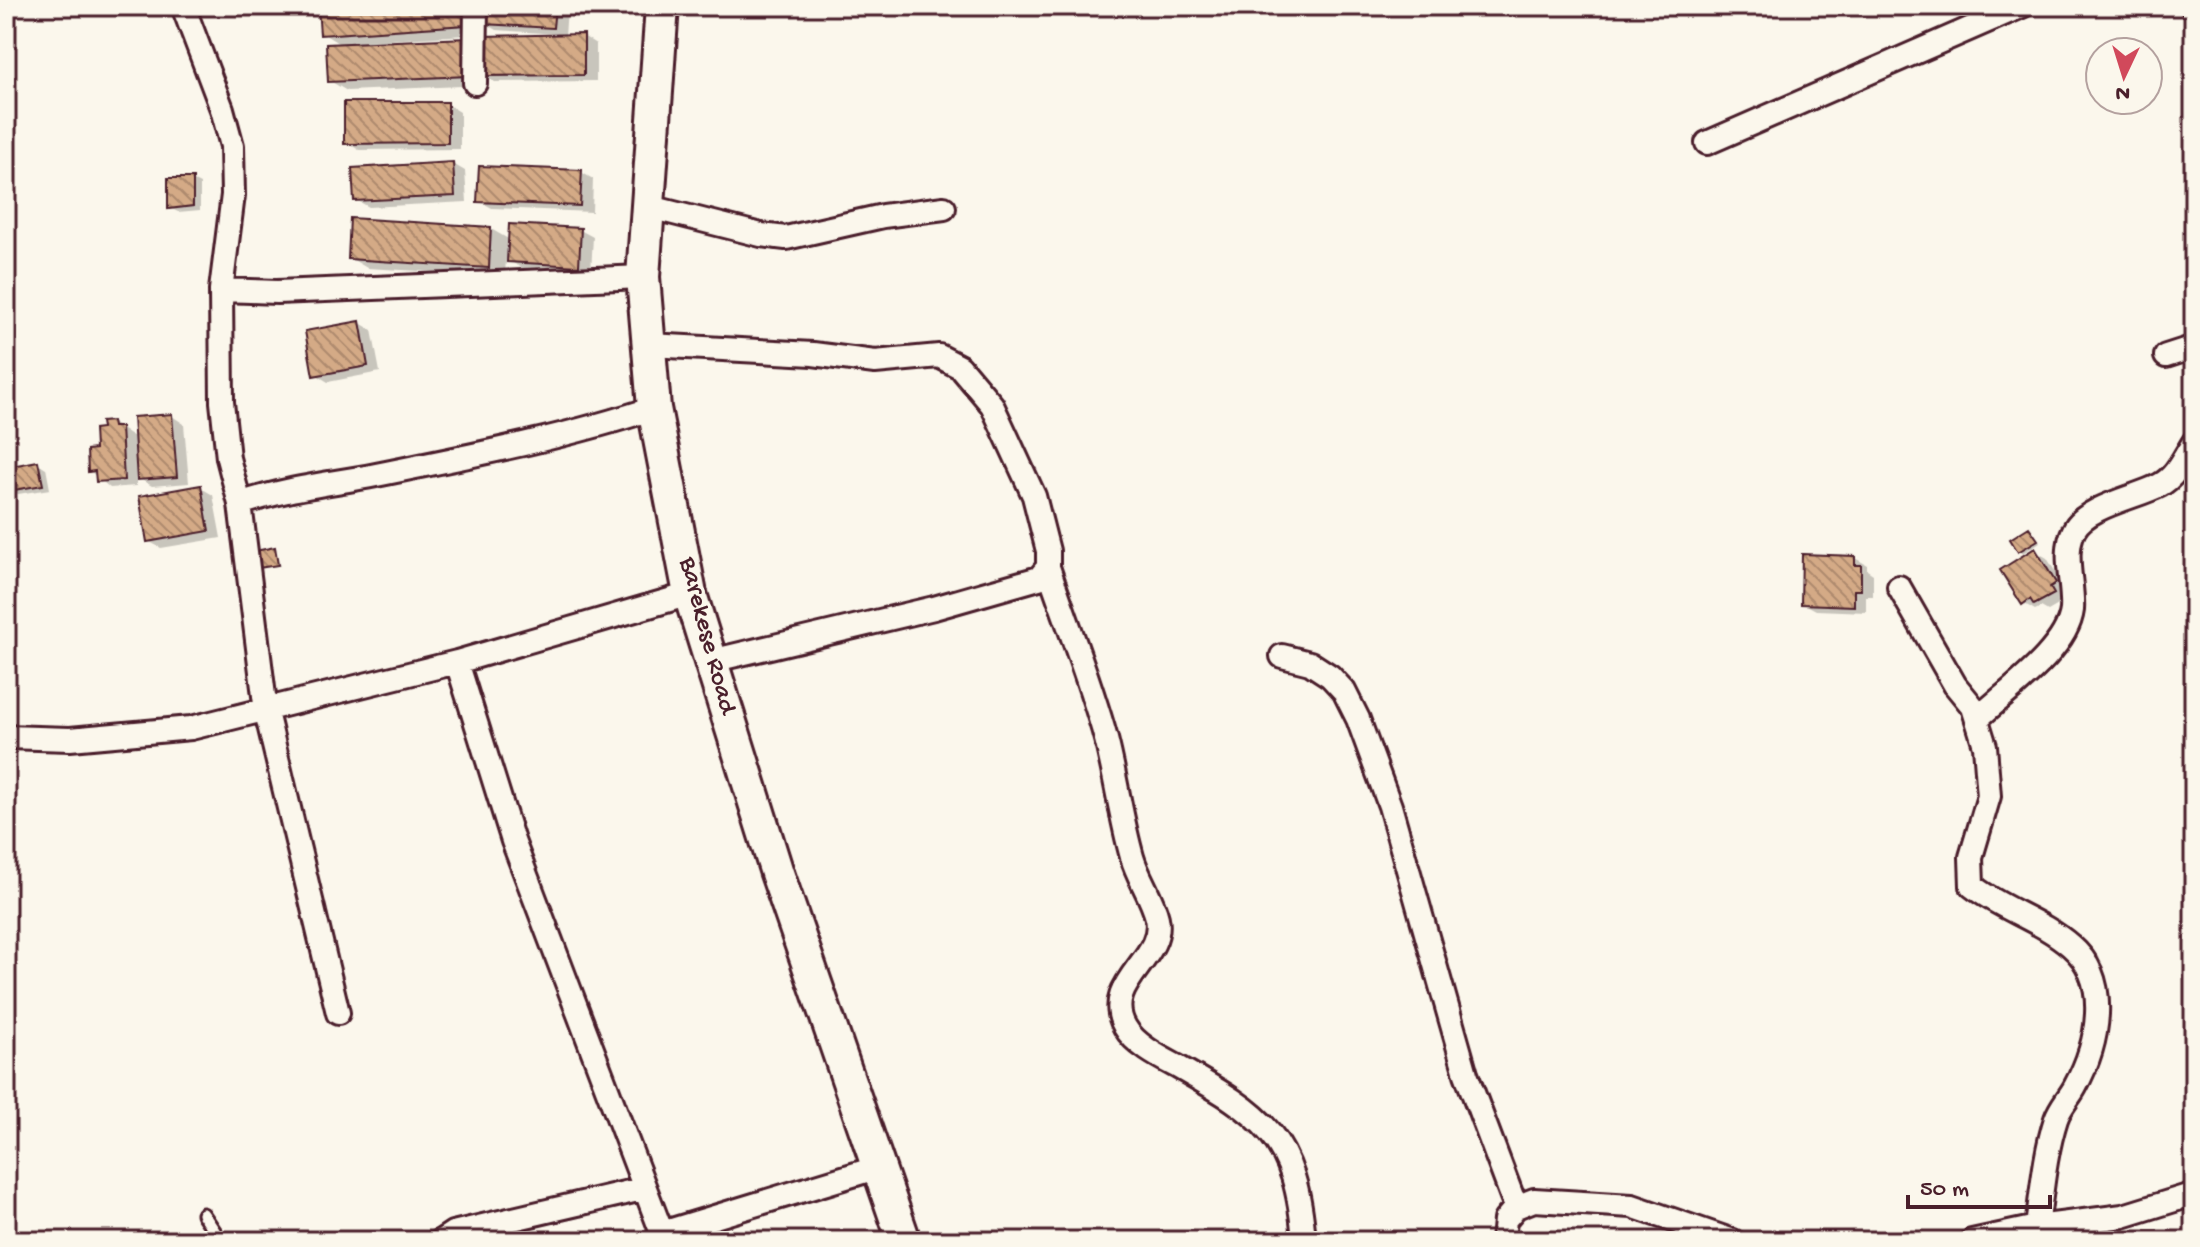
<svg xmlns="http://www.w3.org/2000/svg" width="2200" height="1247" font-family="'Gochi Hand',sans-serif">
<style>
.shadow{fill:#0003}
.building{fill:url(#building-back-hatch);stroke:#4a1f2b;stroke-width:2}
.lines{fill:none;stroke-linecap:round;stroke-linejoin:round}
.lane-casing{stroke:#4a1f2b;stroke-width:17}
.street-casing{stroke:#4a1f2b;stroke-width:28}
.secondary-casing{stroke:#4a1f2b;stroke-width:38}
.lane{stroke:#fbf7ec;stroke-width:11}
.street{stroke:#fbf7ec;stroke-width:22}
.secondary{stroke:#fbf7ec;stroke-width:32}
.labels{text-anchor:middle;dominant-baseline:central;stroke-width:6;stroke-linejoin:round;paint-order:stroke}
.street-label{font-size:26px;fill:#4a1f2b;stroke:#fbf7ec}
</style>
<defs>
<pattern id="building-back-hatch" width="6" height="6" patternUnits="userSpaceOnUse" patternTransform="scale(2)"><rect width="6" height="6" fill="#d4aa86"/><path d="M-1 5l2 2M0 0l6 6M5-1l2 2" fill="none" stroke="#ae8a6e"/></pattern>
</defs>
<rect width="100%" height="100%" fill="#fbf7ec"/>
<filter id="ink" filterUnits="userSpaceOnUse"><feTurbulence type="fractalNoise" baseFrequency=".0125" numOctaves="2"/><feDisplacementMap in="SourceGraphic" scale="16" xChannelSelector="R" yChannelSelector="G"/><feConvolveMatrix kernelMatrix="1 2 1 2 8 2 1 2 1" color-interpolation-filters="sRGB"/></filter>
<g filter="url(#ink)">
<path class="shadow" d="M 320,6 L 480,6 L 482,34 L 387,40 L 387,44 L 558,37 L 558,34 L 497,30 L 485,23 L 486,6 L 564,6 L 567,8 L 565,37 L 583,36 L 596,44 L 596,81 L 495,82 L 485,77 L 485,85 L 347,91 L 330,81 L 343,46 L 322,33 Z
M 447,104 L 460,112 L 460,149 L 359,150 L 346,142 Z
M 453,164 L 465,171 L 467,202 L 369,207 L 356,200 Z
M 581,172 L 593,179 L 592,212 L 492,208 L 479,201 Z
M 192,180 L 200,184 L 200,210 L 178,212 L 170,208 Z
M 491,229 L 510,240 L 580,230 L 593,237 L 591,272 L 522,268 L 506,259 L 505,276 L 367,268 L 350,258 Z
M 360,323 L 372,330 L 380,372 L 328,382 L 315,374 Z
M 172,416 L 184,424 L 189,483 L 152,486 L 136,477 L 136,486 L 110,488 L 90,471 L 104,430 L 112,423 L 136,438 Z
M 38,463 L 46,468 L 50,489 L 18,494 L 10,490 Z
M 201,488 L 213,495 L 221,538 L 161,548 L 148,541 Z
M 2029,529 L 2040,542 L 2023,553 L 2019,551 Z
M 274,550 L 280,566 L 259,567 Z
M 2035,551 L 2047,558 L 2067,591 L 2065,601 L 2048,611 L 2041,607 L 2035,610 L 2023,603 Z
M 1855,558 L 1867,565 L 1867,570 L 1873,574 L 1873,596 L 1866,596 L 1866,612 L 1816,610 L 1803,603 Z"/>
<path class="building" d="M 318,6 L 465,6 L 466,25 L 320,35 Z
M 484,6 L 555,6 L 553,28 L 483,24 Z
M 584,34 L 584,75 L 480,76 L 480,36 Z
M 467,38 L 469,76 L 328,82 L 326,44 Z
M 344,102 L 448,102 L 448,143 L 344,144 Z
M 453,162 L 455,196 L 354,201 L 352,168 Z
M 479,166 L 582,170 L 580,206 L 477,202 Z
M 168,178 L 193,178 L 193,206 L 168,209 Z
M 350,218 L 491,227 L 489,268 L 348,259 Z
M 509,224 L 581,228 L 579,266 L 507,262 Z
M 360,321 L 368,366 L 313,376 L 305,331 Z
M 172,414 L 177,477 L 137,480 L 133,417 Z
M 112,421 L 113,427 L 121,427 L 124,480 L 96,482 L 95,471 L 88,472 L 87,450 L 95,449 L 94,429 L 102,428 L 101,422 Z
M 38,461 L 43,485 L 8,491 L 6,467 Z
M 201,485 L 209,531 L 147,542 L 139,496 Z
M 2029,527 L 2038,540 L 2018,552 L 2010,539 Z
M 275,547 L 278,565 L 258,568 L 255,551 Z
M 2035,548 L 2056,583 L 2050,587 L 2054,594 L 2034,605 L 2030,599 L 2022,605 L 2000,570 Z
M 1802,554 L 1855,556 L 1855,565 L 1861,565 L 1861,590 L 1854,590 L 1854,606 L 1801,604 Z"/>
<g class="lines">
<defs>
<path id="lane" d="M 203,1214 L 221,1241
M 398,1241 L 442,1239"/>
<path id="street" d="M 183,6 L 222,109 L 232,146 L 233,195 L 221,290 L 222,402 L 228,458 L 240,504 L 266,712 L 338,1013
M 2192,6 L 2194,8
M 475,83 L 476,6
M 1707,143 L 2022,6
M 646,206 L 761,235 L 786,238 L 883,216 L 944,208
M 221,290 L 277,292 L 643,277
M 650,345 L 813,354 L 875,362 L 939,356 L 960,367 L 992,405 L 1034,496 L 1048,551 L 1048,567 L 1039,578 L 934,608 L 711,661
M 2166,356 L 2194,347
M 240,504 C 285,488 330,484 376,475 C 469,456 564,438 654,408
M 1048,567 C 1067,624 1090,680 1106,739 C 1116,778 1121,818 1132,857 C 1138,878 1152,897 1157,918 C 1166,959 1100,983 1125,1027 C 1135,1045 1161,1058 1178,1067 C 1264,1116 1296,1136 1304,1241
M 1899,587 L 1955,685 L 1973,707 L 1985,746 L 1989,796 L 1971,857 L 1972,886 C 2003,910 2041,920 2071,946 C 2112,981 2098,1045 2075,1087 C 2069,1098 2060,1107 2056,1119 C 2045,1153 2042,1191 2037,1227
M 1282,656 L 1310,663 L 1330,676 L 1344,691 L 1358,719 L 1390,806 L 1466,1074 L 1516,1207
M 457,662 L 513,841 L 665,1241
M 1977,719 C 2007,691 2067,650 2072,610 C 2074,586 2062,553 2074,530 C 2086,506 2138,497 2160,485 C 2177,476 2184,457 2194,442
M 6,737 L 70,739 L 191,728 L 457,662 L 690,594
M 662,1233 L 879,1167
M 441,1241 L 453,1233 L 642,1189
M 1503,1241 L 1505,1220 L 1516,1207 L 1534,1200 L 1632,1206 L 1733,1241
M 1972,1241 L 2037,1227 L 2123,1216 L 2194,1194"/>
<path id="secondary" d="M 662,6 L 643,277 L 654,408 L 690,594 L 777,873 L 904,1241"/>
</defs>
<use href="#lane" class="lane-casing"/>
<use href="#street" class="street-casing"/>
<use href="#secondary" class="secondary-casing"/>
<use href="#lane" class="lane"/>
<use href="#street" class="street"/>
<use href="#secondary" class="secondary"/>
</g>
</g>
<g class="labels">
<g class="street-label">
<text transform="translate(706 636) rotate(75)">Barekese Road</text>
</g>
</g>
<rect width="2200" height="1247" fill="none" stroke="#fbf7ec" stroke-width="32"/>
<rect x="16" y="16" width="2168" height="1215" fill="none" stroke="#4a1f2b" stroke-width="3" filter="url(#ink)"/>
<g transform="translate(2124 76) rotate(184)"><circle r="38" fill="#fbf7ec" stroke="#b4a19f" stroke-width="2"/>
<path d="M0-6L14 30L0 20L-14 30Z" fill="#d1495b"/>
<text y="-12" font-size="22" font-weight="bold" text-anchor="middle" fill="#4a1f2b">N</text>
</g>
<path d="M1908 1195v12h142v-12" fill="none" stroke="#4a1f2b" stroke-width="4"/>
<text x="1920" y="1195" font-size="24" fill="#4a1f2b" stroke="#fbf7ec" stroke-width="6" paint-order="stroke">50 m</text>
</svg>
